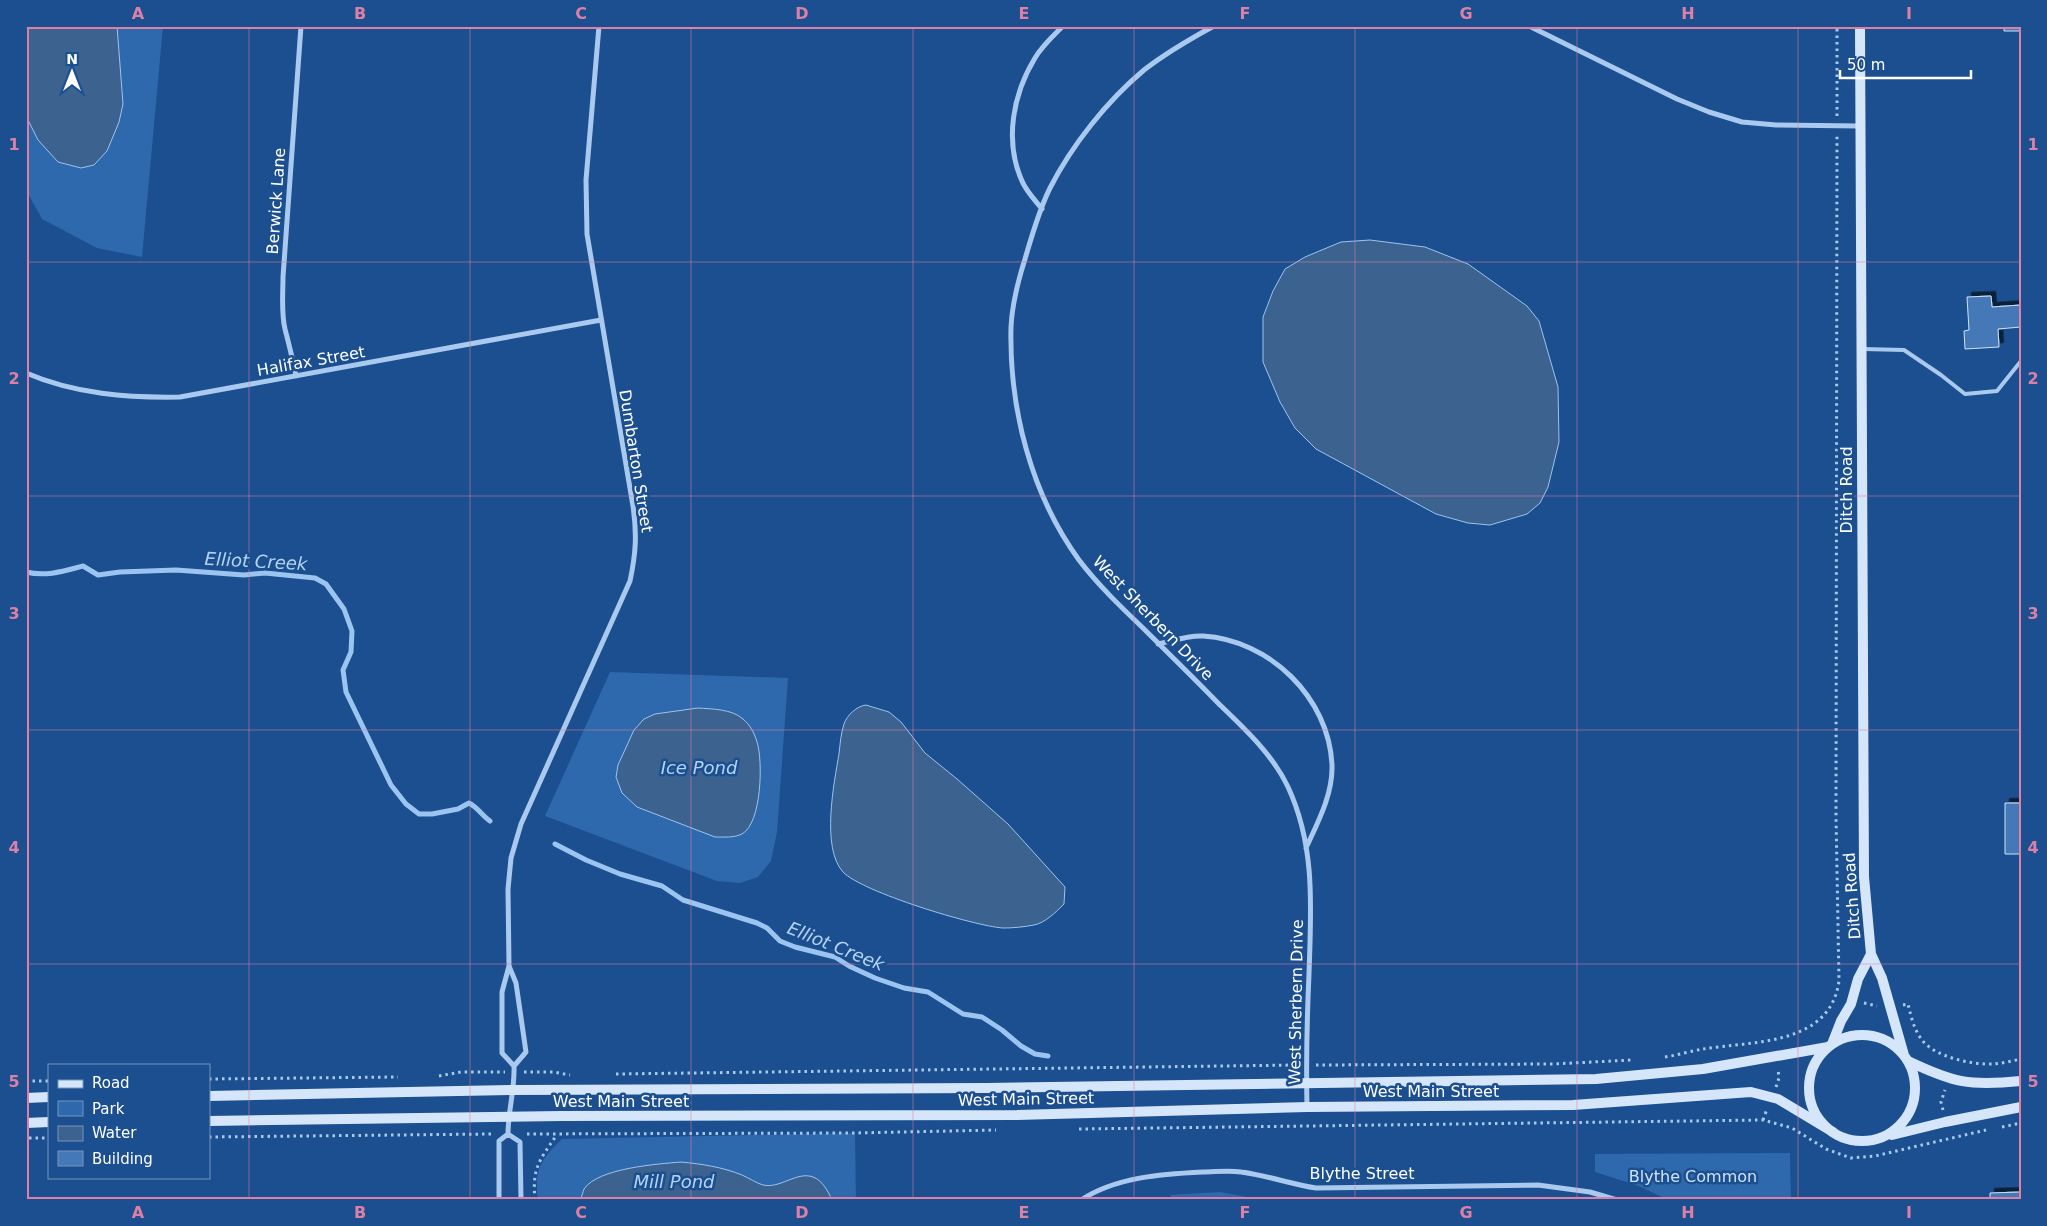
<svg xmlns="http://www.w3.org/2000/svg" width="2047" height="1226" font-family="'DejaVu Sans',sans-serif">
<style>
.green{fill:#2e69ad}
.water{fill:#3c6290;stroke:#9cc4f0}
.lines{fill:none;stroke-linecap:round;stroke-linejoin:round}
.stream{stroke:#9cc4f0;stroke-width:5}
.building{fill:#4478b7;stroke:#cfe3fa;filter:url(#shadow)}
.path{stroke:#a9c9ee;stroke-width:3;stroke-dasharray:2.5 4;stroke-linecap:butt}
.lane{stroke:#a9c9ee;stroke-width:4}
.street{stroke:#a9c9ee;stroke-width:5}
.secondary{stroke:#d6e6fa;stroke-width:10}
.grid{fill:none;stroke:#dd80a5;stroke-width:1;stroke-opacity:0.55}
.labels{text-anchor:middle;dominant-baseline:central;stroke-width:5;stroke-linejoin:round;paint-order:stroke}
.street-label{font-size:16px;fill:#fff;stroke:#1b4f8f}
.park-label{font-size:16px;fill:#cfe3fa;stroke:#1b4f8f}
.water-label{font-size:18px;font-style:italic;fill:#b5d3f5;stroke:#1b4f8f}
.neatline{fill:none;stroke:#dd80a5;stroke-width:2}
.grid-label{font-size:16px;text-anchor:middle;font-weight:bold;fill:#dd80a5}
</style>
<defs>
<filter id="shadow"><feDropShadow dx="4.5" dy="-4.5" stdDeviation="0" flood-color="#0009"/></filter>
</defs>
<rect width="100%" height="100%" fill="#1b4f8f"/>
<path class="green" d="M 26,26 L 163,26 L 142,257 L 97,248 L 42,219 L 26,190 Z
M 610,672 L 788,678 L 777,832 L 771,861 L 758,877 L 740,883 L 717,881 L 545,816 Z
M 855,1133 L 856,1200 L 538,1200 C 534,1169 541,1159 562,1139 Z
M 1790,1153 L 1791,1200 L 1668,1200 L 1639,1186 L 1595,1172 L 1595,1154 Z
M 1220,1192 L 1263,1200 L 1173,1200 L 1170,1195 Z"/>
<path class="water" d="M 26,26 L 117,26 L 123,104 L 119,122 L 107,151 L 94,165 L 81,168 L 58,162 L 38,140 L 26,116 Z
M 1370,240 L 1425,247 L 1468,264 L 1527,306 L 1539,321 L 1558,387 L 1559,442 L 1548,487 L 1540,503 L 1527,514 L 1490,525 L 1468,523 L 1436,514 L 1316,449 L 1295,428 L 1280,402 L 1263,362 L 1263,317 L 1273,291 L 1285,269 L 1305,257 L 1341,242 Z
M 866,705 L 889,712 L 901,722 L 925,753 L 957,779 L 1008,824 L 1065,887 L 1064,904 C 1056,912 1045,923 1034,925 C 1024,927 1013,928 1003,928 C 974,926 862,892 843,872 C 821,848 834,783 839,754 C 840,744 841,733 844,724 C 847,715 857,706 866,705 Z
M 698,708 C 712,709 732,709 743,719 C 750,725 754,732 757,742 C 763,760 762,823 742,834 C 734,838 723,837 715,837 L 637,807 L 622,793 L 616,777 L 618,765 L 634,730 L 644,719 L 655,714 Z
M 681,1162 C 702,1164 722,1167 742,1175 C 749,1178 756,1183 763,1185 C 780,1189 797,1171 813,1177 C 822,1180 828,1191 832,1200 L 580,1200 C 582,1196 583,1192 584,1189 C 598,1168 658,1164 681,1162 Z"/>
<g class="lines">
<path class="stream" d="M 26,572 C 46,577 64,571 83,566 L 98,575 L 120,572 L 176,570 L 244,575 L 265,573 L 315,578 L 326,584 L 344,609 L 352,631 L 351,652 L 343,670 L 346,692 L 391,785 L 406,804 L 419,814 L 432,814 L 458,809 L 469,803 C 477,807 482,815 490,821
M 555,844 L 586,860 L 620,874 L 662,886 L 683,900 L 757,923 L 767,928 L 780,941 L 795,947 L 835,957 L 849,966 L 875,978 L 904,988 L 928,992 L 963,1014 L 982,1017 L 1002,1030 L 1021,1046 L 1035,1054 L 1048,1056"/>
</g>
<path class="building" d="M 2004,26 L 2021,26 L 2021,31 L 2004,31 Z
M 1991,296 L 1992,307 L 2021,305 L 2021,327 L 1998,329 L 1999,347 L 1965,349 L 1964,331 L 1969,330 L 1967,297 Z
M 2005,803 L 2021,803 L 2021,854 L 2005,854 Z
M 2021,1192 L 2021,1200 L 1990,1200 L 1990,1193 Z"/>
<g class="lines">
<path class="path" d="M 1837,116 L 1837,26
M 1864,1003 L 1877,1006
M 1903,1005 L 1908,1004 C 1911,1016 1914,1030 1922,1040 C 1935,1057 1972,1065 1994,1064 C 2003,1063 2012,1061 2021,1059
M 1665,1057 C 1678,1055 1691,1051 1703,1049 C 1753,1041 1830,1046 1839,981 L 1836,816 L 1837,134
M 1316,1065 L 1553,1064 L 1632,1060
M 524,1072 L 554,1072 L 570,1075
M 616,1074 L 1297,1065
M 439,1076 L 461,1072 L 505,1072
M 209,1079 L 398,1077
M 26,1081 L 49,1081
M 1776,1087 L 1779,1078 L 1778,1069
M 1943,1110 L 1941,1102 L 1945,1090
M 1763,1120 L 1767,1109
M 2002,1127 L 2021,1123
M 1079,1129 L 1763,1120 L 1792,1128 L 1826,1149 L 1851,1158 L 1875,1156 L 1986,1130
M 527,1134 L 855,1133 L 996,1130
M 209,1137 L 491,1134
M 29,1138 L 49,1138
M 535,1200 C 532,1168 539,1161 556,1136"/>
<path class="lane" d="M 1863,349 L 1904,350 L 1941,375 L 1965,394 L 1997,391 L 2021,361"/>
<path class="street" d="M 1214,26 C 1190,39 1166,53 1144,70 C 1107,101 1072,145 1050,188 C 1039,210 1032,235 1025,259 C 1018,281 1012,305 1011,327 C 1009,408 1031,494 1079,560 C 1098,585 1121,607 1144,629 C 1169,654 1195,679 1220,705 C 1245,729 1273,755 1288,787 C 1316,847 1311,910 1309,974 C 1307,1018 1306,1062 1307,1107
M 1529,26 L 1677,99 L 1709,112 L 1742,122 L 1776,125 L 1860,126
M 1042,209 C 1035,200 1026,191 1022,181 C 1004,141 1013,94 1035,58 C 1042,46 1053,36 1063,26
M 26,373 C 75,394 128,398 180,397 L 601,320
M 296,376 C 293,360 289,345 285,329 C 281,313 283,294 283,277 L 301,26
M 1158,644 C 1172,641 1189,635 1203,636 C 1270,640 1329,698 1332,765 C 1333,794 1318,822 1306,848
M 509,966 L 516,983 L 526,1052 L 514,1066
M 508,1134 C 508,1111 515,1089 514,1066 L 502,1053 L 502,992 L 509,966 L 508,889 L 511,858 L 521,824 L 630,581 C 636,553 637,534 633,506 L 587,234 L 586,180 L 599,26
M 508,1134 L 520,1142 L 521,1200
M 499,1200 L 499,1141 L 508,1134
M 1081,1200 C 1116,1177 1162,1174 1203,1172 C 1215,1172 1228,1170 1241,1172 C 1266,1175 1290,1184 1316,1188 L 1538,1185 L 1590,1192 L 1617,1200"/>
<path class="secondary" d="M 1860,26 L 1864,877 L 1871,954 L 1882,978 L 1904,1055
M1809 1088a53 53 0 1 1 106 0a53 53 0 1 1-106 0Z
M 1832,1044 L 1841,1021 L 1851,1004 L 1858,979 L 1871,954
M 1908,1061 C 1954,1083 1969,1086 2021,1081
M 209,1096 L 514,1090 L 986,1088 L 1596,1079 L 1703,1069 L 1828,1047
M 26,1098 L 49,1097
M 209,1121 L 562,1116 L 1017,1115 L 1307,1107 L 1573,1105 L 1751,1092 L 1778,1099 L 1833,1132
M 26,1123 L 49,1122
M 1892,1135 L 1945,1122 L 2021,1107"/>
</g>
<path class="grid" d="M 249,26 L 249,1200M 470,26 L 470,1200M 691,26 L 691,1200M 913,26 L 913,1200M 1134,26 L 1134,1200M 1355,26 L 1355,1200M 1577,26 L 1577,1200M 1798,26 L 1798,1200M 26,262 L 2021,262M 26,496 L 2021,496M 26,730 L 2021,730M 26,964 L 2021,964"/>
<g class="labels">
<g class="street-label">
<text transform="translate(276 201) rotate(-86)">Berwick Lane</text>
<text transform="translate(311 361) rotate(-10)">Halifax Street</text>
<text transform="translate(636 461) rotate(81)">Dumbarton Street</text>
<text transform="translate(1846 490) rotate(-90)">Ditch Road</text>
<text transform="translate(1153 618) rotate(46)">West Sherbern Drive</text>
<text transform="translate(1852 896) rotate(-94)">Ditch Road</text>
<text transform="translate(1296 1002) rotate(-89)">West Sherbern Drive</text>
<text x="1431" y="1091">West Main Street</text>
<text transform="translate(1026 1099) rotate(-1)">West Main Street</text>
<text x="621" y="1101">West Main Street</text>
<text x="1362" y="1173">Blythe Street</text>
</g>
<g class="park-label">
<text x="1693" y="1176">Blythe Common</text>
</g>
<g class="water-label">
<text transform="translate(256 561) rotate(3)">Elliot Creek</text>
<text x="699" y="767">Ice Pond</text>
<text transform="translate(836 946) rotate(22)">Elliot Creek</text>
<text x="674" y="1181">Mill Pond</text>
</g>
</g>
<rect width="2047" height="1226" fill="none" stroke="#1b4f8f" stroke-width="55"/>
<rect x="48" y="1064" width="162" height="115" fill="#1b4f8f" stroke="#7695bc"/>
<rect x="58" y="1080" width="25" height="8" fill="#d6e6fa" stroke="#7695bc"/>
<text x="92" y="1088" font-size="15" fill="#ffffff">Road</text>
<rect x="58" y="1101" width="25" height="15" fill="#2e69ad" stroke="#7695bc"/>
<text x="92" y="1114" font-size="15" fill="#ffffff">Park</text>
<rect x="58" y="1126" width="25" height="15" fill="#3c6290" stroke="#7695bc"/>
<text x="92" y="1138" font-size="15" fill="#ffffff">Water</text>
<rect x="58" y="1151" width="25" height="15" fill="#4478b7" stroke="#7695bc"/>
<text x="92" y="1164" font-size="15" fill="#ffffff">Building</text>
<g transform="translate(72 72)" stroke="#1b4f8f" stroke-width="4" paint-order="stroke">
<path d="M0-4L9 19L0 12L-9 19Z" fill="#ffffff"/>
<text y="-8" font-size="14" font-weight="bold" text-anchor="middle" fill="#ffffff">N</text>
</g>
<path d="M1840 70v8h131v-8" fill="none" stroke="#ffffff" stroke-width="2.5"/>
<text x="1847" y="70" font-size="15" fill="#ffffff" stroke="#1b4f8f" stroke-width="4" paint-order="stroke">50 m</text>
<rect x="28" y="28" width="1992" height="1170" class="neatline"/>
<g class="grid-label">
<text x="138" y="19">A</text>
<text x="360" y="19">B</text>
<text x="581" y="19">C</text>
<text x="802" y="19">D</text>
<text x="1024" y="19">E</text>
<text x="1245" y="19">F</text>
<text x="1466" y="19">G</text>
<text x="1688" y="19">H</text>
<text x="1909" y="19">I</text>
<text x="14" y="150">1</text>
<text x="2033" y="150">1</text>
<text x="14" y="384">2</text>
<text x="2033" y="384">2</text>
<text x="14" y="619">3</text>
<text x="2033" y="619">3</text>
<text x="14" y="853">4</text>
<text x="2033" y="853">4</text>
<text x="14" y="1087">5</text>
<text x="2033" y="1087">5</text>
<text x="138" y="1218">A</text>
<text x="360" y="1218">B</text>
<text x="581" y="1218">C</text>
<text x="802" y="1218">D</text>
<text x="1024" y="1218">E</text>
<text x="1245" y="1218">F</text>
<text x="1466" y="1218">G</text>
<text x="1688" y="1218">H</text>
<text x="1909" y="1218">I</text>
</g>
</svg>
